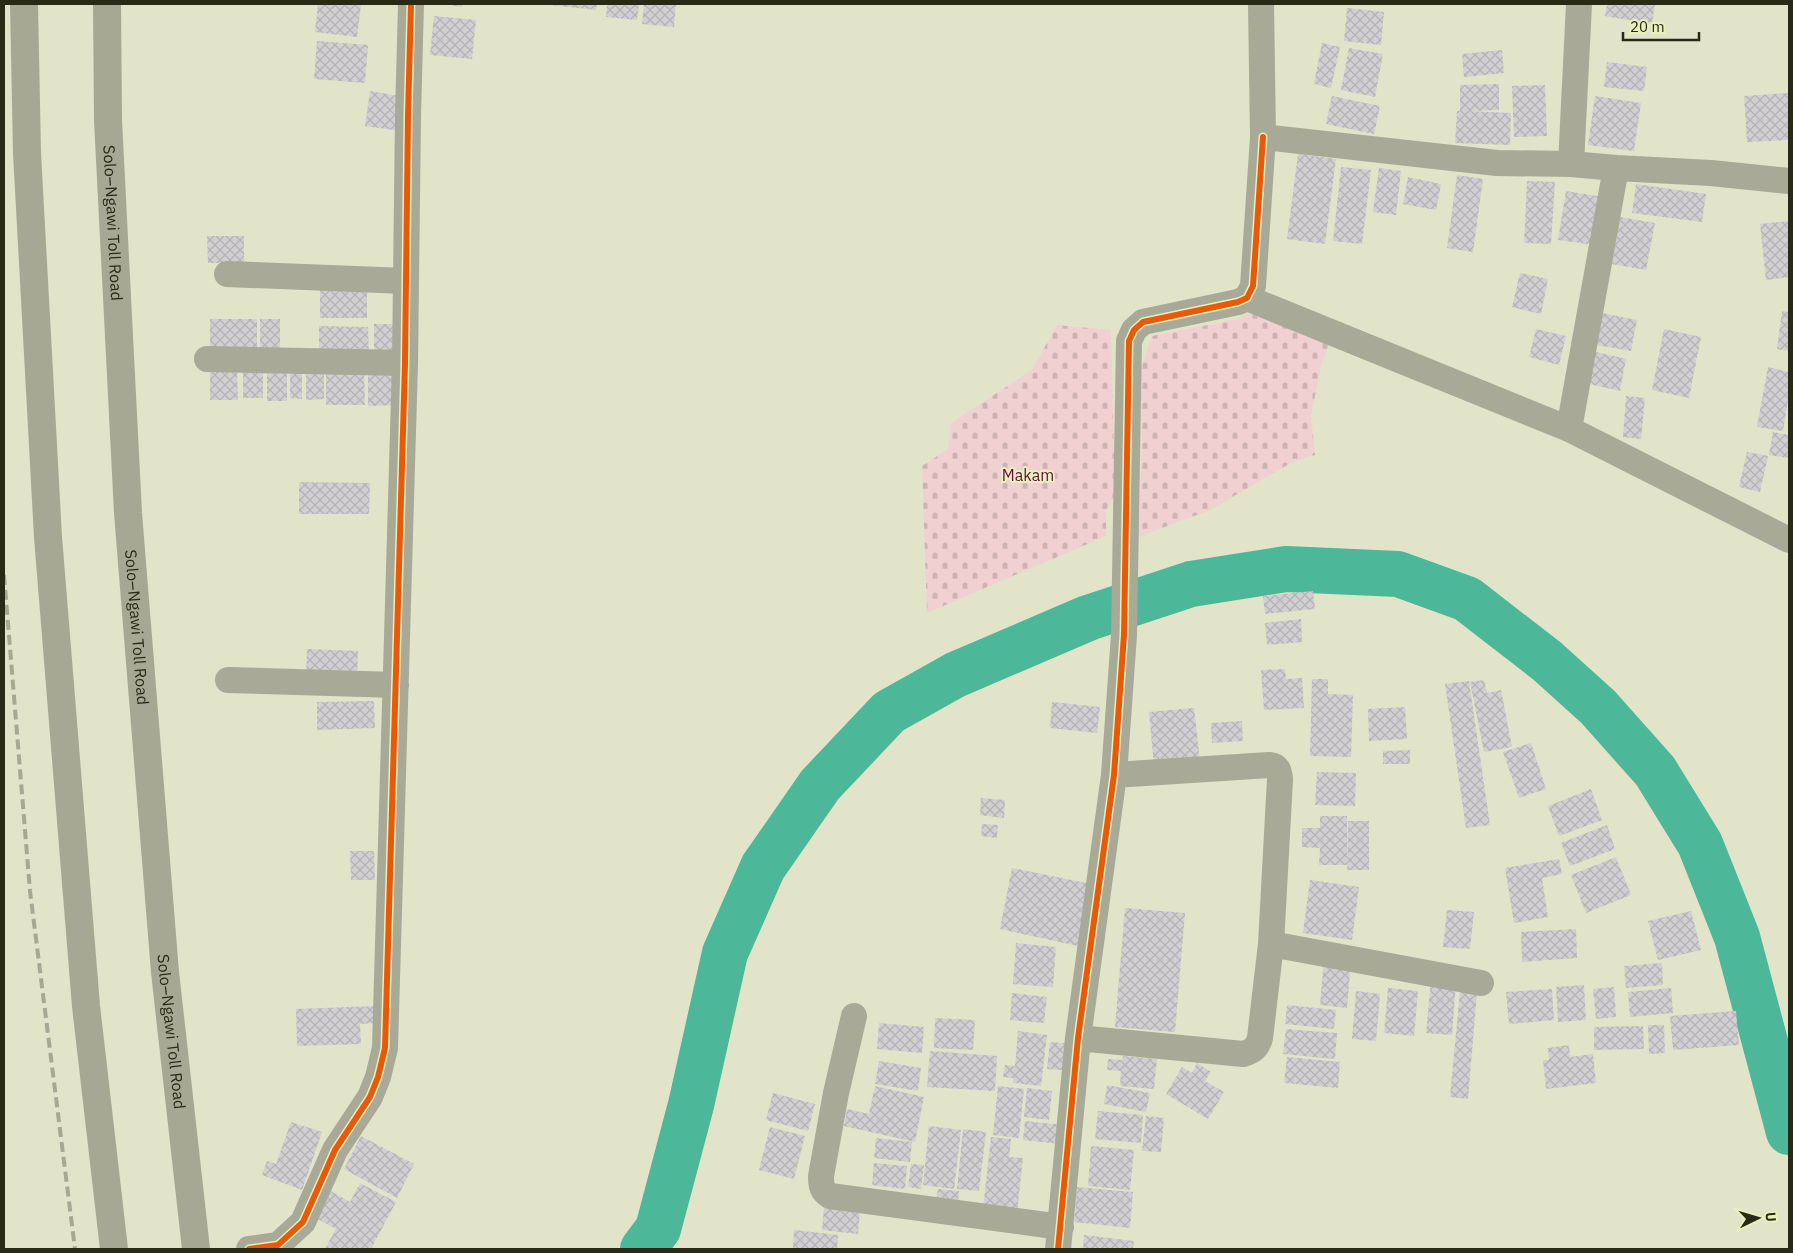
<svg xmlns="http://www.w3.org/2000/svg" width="1793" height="1253" font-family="'IBM Plex Sans',sans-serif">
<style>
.cemetery{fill:url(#cemetery-stones)}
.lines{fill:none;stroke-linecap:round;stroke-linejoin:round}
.river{stroke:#4db79a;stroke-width:46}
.building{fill:url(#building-cross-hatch)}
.minor{stroke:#a8a997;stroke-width:26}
.motorway{stroke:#a6a894;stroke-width:28}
.rail{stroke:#a6a895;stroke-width:4;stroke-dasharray:10 5;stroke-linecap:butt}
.cycleway-casing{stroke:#eaf0bc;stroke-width:9}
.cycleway{stroke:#e8590c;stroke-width:6}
.labels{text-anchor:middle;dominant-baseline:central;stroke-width:4;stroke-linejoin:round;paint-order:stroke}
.street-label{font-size:16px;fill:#282a16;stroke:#eaf0bc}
.park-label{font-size:16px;fill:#61103c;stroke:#eaf0bc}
</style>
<defs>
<pattern id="cemetery-stones" width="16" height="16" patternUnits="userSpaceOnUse" patternTransform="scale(1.25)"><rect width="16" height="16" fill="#f1d0d1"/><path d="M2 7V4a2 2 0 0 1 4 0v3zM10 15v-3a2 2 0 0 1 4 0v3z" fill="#cfb3b3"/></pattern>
<pattern id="building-cross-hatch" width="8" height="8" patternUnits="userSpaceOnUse" patternTransform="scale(1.25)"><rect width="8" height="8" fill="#d1cfd2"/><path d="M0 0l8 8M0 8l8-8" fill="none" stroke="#b3b2b4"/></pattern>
</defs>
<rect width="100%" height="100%" fill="#e1e4c8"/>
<path class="cemetery" d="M 1250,313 L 1329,344 L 1321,366 L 1311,416 L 1315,455 L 1291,463 L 1210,510 L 1138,537 L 1142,442 L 1141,369 L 1152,336 L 1238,319 Z
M 1057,325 L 1111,330 L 1115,495 L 1106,510 L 1106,536 L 927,613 L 922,466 L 948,449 L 951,423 L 1032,370 Z"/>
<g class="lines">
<path class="river" d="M 643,1249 L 658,1229 L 691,1105 L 725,953 L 763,867 L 820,785 L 889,712 L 955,675 L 1088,618 L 1191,584 L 1286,569 L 1398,574 L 1467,599 L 1547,661 L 1598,707 L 1655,771 L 1700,844 L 1737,937 L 1789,1132"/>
</g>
<path class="building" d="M 318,4 L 361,5 L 357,37 L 315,32 Z
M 444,4 L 463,4 L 462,7 Z
M 551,4 L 597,4 L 596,10 L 551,5 Z
M 607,4 L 639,4 L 637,20 L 606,17 Z
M 644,4 L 676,4 L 674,27 L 642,24 Z
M 1607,4 L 1655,4 L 1652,24 L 1605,16 Z
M 1347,8 L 1384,12 L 1381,45 L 1344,41 Z
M 434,16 L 476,20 L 472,59 L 430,55 Z
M 317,41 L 368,45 L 365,83 L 314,79 Z
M 1322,43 L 1340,47 L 1331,88 L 1314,84 Z
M 1349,48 L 1383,54 L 1375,97 L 1341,90 Z
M 1502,50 L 1504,73 L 1464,77 L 1462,54 Z
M 1607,62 L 1647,67 L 1644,91 L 1604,87 Z
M 1499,84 L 1499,110 L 1467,111 L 1511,113 L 1510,145 L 1455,143 L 1457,111 L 1460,111 L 1460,85 Z
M 1545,85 L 1547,136 L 1514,137 L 1512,86 Z
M 370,91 L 405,97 L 400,131 L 365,126 Z
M 1789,93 L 1789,140 L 1747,142 L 1744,96 Z
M 1332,96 L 1380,106 L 1374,134 L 1326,124 Z
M 1595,96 L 1641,103 L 1634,151 L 1588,145 Z
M 1298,154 L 1336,159 L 1325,244 L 1287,239 Z
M 1341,167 L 1371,170 L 1362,244 L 1333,241 Z
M 1379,168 L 1401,171 L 1396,215 L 1373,212 Z
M 1457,175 L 1483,179 L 1473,252 L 1447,248 Z
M 1408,177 L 1441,184 L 1436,210 L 1403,204 Z
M 1527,181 L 1555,182 L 1551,244 L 1524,243 Z
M 1636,184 L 1706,194 L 1702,222 L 1632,213 Z
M 1566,191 L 1603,197 L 1595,245 L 1558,240 Z
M 1620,217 L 1655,223 L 1646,270 L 1612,264 Z
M 1789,221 L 1789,277 L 1766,280 L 1760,224 Z
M 207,236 L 244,236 L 244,263 L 208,263 Z
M 1520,273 L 1548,279 L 1541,314 L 1512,307 Z
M 320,288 L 367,288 L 367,318 L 320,318 Z
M 1782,311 L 1789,312 L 1789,351 L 1777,349 Z
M 1602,313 L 1637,320 L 1631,351 L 1596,345 Z
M 210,319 L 257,319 L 257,348 L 210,349 Z
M 260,319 L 280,319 L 280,349 L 260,349 Z
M 374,324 L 400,324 L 401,354 L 374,354 Z
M 319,326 L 368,327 L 369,355 L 319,355 Z
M 1536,329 L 1566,336 L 1559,365 L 1529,357 Z
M 1664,329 L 1701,337 L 1689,398 L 1652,390 Z
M 1592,351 L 1626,359 L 1620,391 L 1585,383 Z
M 1768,367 L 1789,372 L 1789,395 L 1783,431 L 1757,427 Z
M 210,369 L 237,369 L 238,400 L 210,400 Z
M 243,369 L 263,369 L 263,398 L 243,398 Z
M 290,370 L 302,370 L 302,399 L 290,398 Z
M 326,370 L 364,370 L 365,405 L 326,405 Z
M 267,371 L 287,371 L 287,401 L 267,401 Z
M 306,371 L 324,371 L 324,399 L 306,400 Z
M 368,371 L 398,371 L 398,405 L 368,406 Z
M 1626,396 L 1645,398 L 1641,439 L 1623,437 Z
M 1773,432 L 1789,435 L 1789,458 L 1769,455 Z
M 1747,452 L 1768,456 L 1760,492 L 1739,487 Z
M 299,482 L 370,483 L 369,514 L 299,514 Z
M 1313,591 L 1315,609 L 1265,614 L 1263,596 Z
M 1301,619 L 1302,642 L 1267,645 L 1265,623 Z
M 307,649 L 358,651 L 357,682 L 306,679 Z
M 1285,669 L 1286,679 L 1302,678 L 1304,708 L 1264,710 L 1261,670 Z
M 1312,679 L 1328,679 L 1328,694 L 1353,695 L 1351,757 L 1310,756 Z
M 1484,680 L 1487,693 L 1501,690 L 1512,747 L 1484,752 L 1470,682 Z
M 1469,681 L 1490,825 L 1466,828 L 1445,684 Z
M 374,701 L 375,728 L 317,730 L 317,702 Z
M 1052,702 L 1100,707 L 1097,733 L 1050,728 Z
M 1405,707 L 1407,739 L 1369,741 L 1368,709 Z
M 1194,708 L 1200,761 L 1154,766 L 1149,712 Z
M 1242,721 L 1243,741 L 1212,743 L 1211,723 Z
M 1531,743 L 1546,789 L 1519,798 L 1503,752 Z
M 1410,750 L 1410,764 L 1383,764 L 1383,751 Z
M 1317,772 L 1356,773 L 1355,806 L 1315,805 Z
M 1591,789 L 1602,820 L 1559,836 L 1548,806 Z
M 981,798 L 1005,800 L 1004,818 L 980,815 Z
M 1320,816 L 1347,816 L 1347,865 L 1319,865 L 1320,848 L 1302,847 L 1302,828 L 1320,828 Z
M 1348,821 L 1369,821 L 1369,870 L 1347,870 Z
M 982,824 L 998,825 L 997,838 L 981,836 Z
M 1607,825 L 1615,849 L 1570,866 L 1561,843 Z
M 350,851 L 374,851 L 375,880 L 351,880 Z
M 1616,857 L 1631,895 L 1586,913 L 1571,875 Z
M 1559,859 L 1562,874 L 1542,878 L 1548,917 L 1514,923 L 1505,868 Z
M 1012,868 L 1091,884 L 1078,946 L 1000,929 Z
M 1310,880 L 1359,887 L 1352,940 L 1303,933 Z
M 1125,908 L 1185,913 L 1175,1032 L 1115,1027 Z
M 1447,910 L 1474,912 L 1470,949 L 1443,947 Z
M 1691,911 L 1701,950 L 1658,960 L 1648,921 Z
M 1576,929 L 1577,958 L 1522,962 L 1521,932 Z
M 1016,943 L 1056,947 L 1053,987 L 1013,984 Z
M 1324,959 L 1351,962 L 1347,1008 L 1320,1005 Z
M 1662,963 L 1663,985 L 1626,988 L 1624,966 Z
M 1431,981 L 1456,983 L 1452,1035 L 1426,1033 Z
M 1584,985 L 1586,1020 L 1558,1022 L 1556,987 Z
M 1614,987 L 1616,1017 L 1596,1019 L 1593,989 Z
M 1388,988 L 1418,991 L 1414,1036 L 1384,1033 Z
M 1671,988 L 1673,1013 L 1630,1017 L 1628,992 Z
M 1552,989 L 1554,1020 L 1509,1024 L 1506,992 Z
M 1356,991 L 1380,994 L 1376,1041 L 1352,1039 Z
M 1460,991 L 1477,993 L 1468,1099 L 1450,1097 Z
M 1012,993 L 1047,997 L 1044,1023 L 1010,1020 Z
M 1287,1005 L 1336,1010 L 1334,1029 L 1285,1024 Z
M 378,1006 L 378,1023 L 360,1024 L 361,1044 L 297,1046 L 296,1009 Z
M 1736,1011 L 1739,1045 L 1673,1050 L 1670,1016 Z
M 935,1018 L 975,1020 L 973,1050 L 934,1048 Z
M 879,1023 L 924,1027 L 922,1053 L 877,1049 Z
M 1648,1025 L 1664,1025 L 1665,1053 L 1649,1054 Z
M 1643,1026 L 1644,1049 L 1594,1050 L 1594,1027 Z
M 1286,1029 L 1337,1033 L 1335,1059 L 1283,1054 Z
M 1018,1031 L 1047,1035 L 1041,1086 L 1013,1083 L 1013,1078 L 1003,1077 L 1005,1065 L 1015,1066 Z
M 1050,1042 L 1074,1044 L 1071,1071 L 1047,1069 Z
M 1569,1045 L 1570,1057 L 1593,1054 L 1596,1083 L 1546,1089 L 1543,1060 L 1549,1060 L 1548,1048 Z
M 930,1051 L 997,1056 L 995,1091 L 927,1087 Z
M 1123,1056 L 1157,1059 L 1154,1089 L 1120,1086 L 1121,1071 L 1107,1070 L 1108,1059 L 1122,1060 Z
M 1287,1057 L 1340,1062 L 1338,1088 L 1284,1083 Z
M 879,1061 L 921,1068 L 918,1091 L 875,1084 Z
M 1197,1063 L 1211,1072 L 1205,1081 L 1224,1092 L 1208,1119 L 1166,1094 L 1182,1067 L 1192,1073 Z
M 1107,1085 L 1150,1093 L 1146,1112 L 1104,1104 Z
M 875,1086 L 924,1097 L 915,1142 L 844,1126 L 847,1109 L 869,1114 Z
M 998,1086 L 1024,1089 L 1019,1138 L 993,1135 Z
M 1027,1088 L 1052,1091 L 1049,1120 L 1024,1117 Z
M 773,1093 L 815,1104 L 808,1131 L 766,1120 Z
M 1098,1111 L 1143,1115 L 1141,1143 L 1095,1139 Z
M 1146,1116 L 1164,1118 L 1161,1152 L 1142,1151 Z
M 1025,1121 L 1063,1125 L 1061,1144 L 1023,1140 Z
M 291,1122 L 322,1132 L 302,1190 L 262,1175 L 267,1161 L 276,1164 Z
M 929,1126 L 961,1130 L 954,1189 L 923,1185 Z
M 770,1127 L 805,1136 L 794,1179 L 759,1170 Z
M 963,1129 L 986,1132 L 979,1191 L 957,1189 Z
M 361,1136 L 414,1164 L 397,1198 L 344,1169 Z
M 991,1137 L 1011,1139 L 1009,1157 L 1023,1158 L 1017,1212 L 983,1209 Z
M 876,1138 L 912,1142 L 910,1162 L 874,1158 Z
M 1091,1146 L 1134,1150 L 1130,1190 L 1088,1186 Z
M 874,1163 L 907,1166 L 905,1189 L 872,1185 Z
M 911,1164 L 924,1165 L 921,1189 L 908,1187 Z
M 360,1183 L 396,1202 L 371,1249 L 325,1249 L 336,1229 L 314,1217 L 329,1190 L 350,1202 Z
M 1077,1187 L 1133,1192 L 1130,1228 L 1074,1222 Z
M 938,1189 L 959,1191 L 958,1205 L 936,1202 Z
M 824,1208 L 860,1212 L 858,1234 L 822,1230 Z
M 794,1230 L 838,1235 L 837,1249 L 793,1249 Z
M 1084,1235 L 1134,1241 L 1133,1249 L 1083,1249 Z"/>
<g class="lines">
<path class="minor" d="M 1261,4 L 1263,137 L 1497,163 L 1571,164 L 1616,168 L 1711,173 L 1789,181
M 1571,164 L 1579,4
M 227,274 L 406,281
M 1247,298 L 1569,429 L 1789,540
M 207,359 L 405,363
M 1569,429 L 1616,168
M 228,680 L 396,685
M 1271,944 L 1481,983
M 854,1016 L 836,1093 L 821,1176 C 821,1186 822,1191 830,1196 L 1061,1227
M 1078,1038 L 1243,1054 C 1253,1051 1257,1048 1260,1038 L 1271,944 L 1280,779 C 1279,770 1278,766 1269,765 L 1114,775
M 249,1249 L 278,1245 L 303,1222 L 335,1150 L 370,1097 L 378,1077 L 385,1048 L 405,363 L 408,116 L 411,4
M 1058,1249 L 1078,1038 L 1114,775 L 1124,635 L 1129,341 L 1134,330 L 1143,322 L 1238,302 L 1247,298 L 1253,286 L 1263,137"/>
<g class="motorway">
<path d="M 24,4 L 27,153 L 48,537 L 86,1006 L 114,1249"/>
<path id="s1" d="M 107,4 L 108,120 L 128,513 L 165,972 L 196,1249"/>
</g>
<path class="rail" d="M 4,575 L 30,891 L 75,1249"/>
<defs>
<path id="cycleway" d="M 249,1249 L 278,1245 L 303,1222 L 335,1150 L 370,1097 L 378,1077 L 385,1048 L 405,363 L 408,116 L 411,4
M 1058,1249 L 1078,1038 L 1114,775 L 1124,635 L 1129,341 L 1134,330 L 1143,322 L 1238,302 L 1247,298 L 1253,286 L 1263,137"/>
</defs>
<use href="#cycleway" class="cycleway-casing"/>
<use href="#cycleway" class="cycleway"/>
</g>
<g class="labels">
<g class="street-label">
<text stroke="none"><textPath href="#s1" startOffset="219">Solo–Ngawi Toll Road</textPath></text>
<text stroke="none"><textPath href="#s1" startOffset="624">Solo–Ngawi Toll Road</textPath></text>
<text stroke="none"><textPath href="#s1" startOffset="1030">Solo–Ngawi Toll Road</textPath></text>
</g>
<g class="park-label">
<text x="1028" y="475">Makam</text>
</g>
</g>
<rect width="1793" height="1253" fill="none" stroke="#282a16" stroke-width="10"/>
<g transform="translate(1758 1218) rotate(85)" stroke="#eaf0bc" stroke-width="4" paint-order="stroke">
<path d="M0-4L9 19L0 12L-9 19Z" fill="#282a16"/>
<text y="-8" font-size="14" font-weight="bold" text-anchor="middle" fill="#282a16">U</text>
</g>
<path d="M1623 32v8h76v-8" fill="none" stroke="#282a16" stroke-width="2.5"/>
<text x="1630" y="32" font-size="15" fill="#282a16" stroke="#eaf0bc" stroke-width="4" paint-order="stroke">20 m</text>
</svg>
